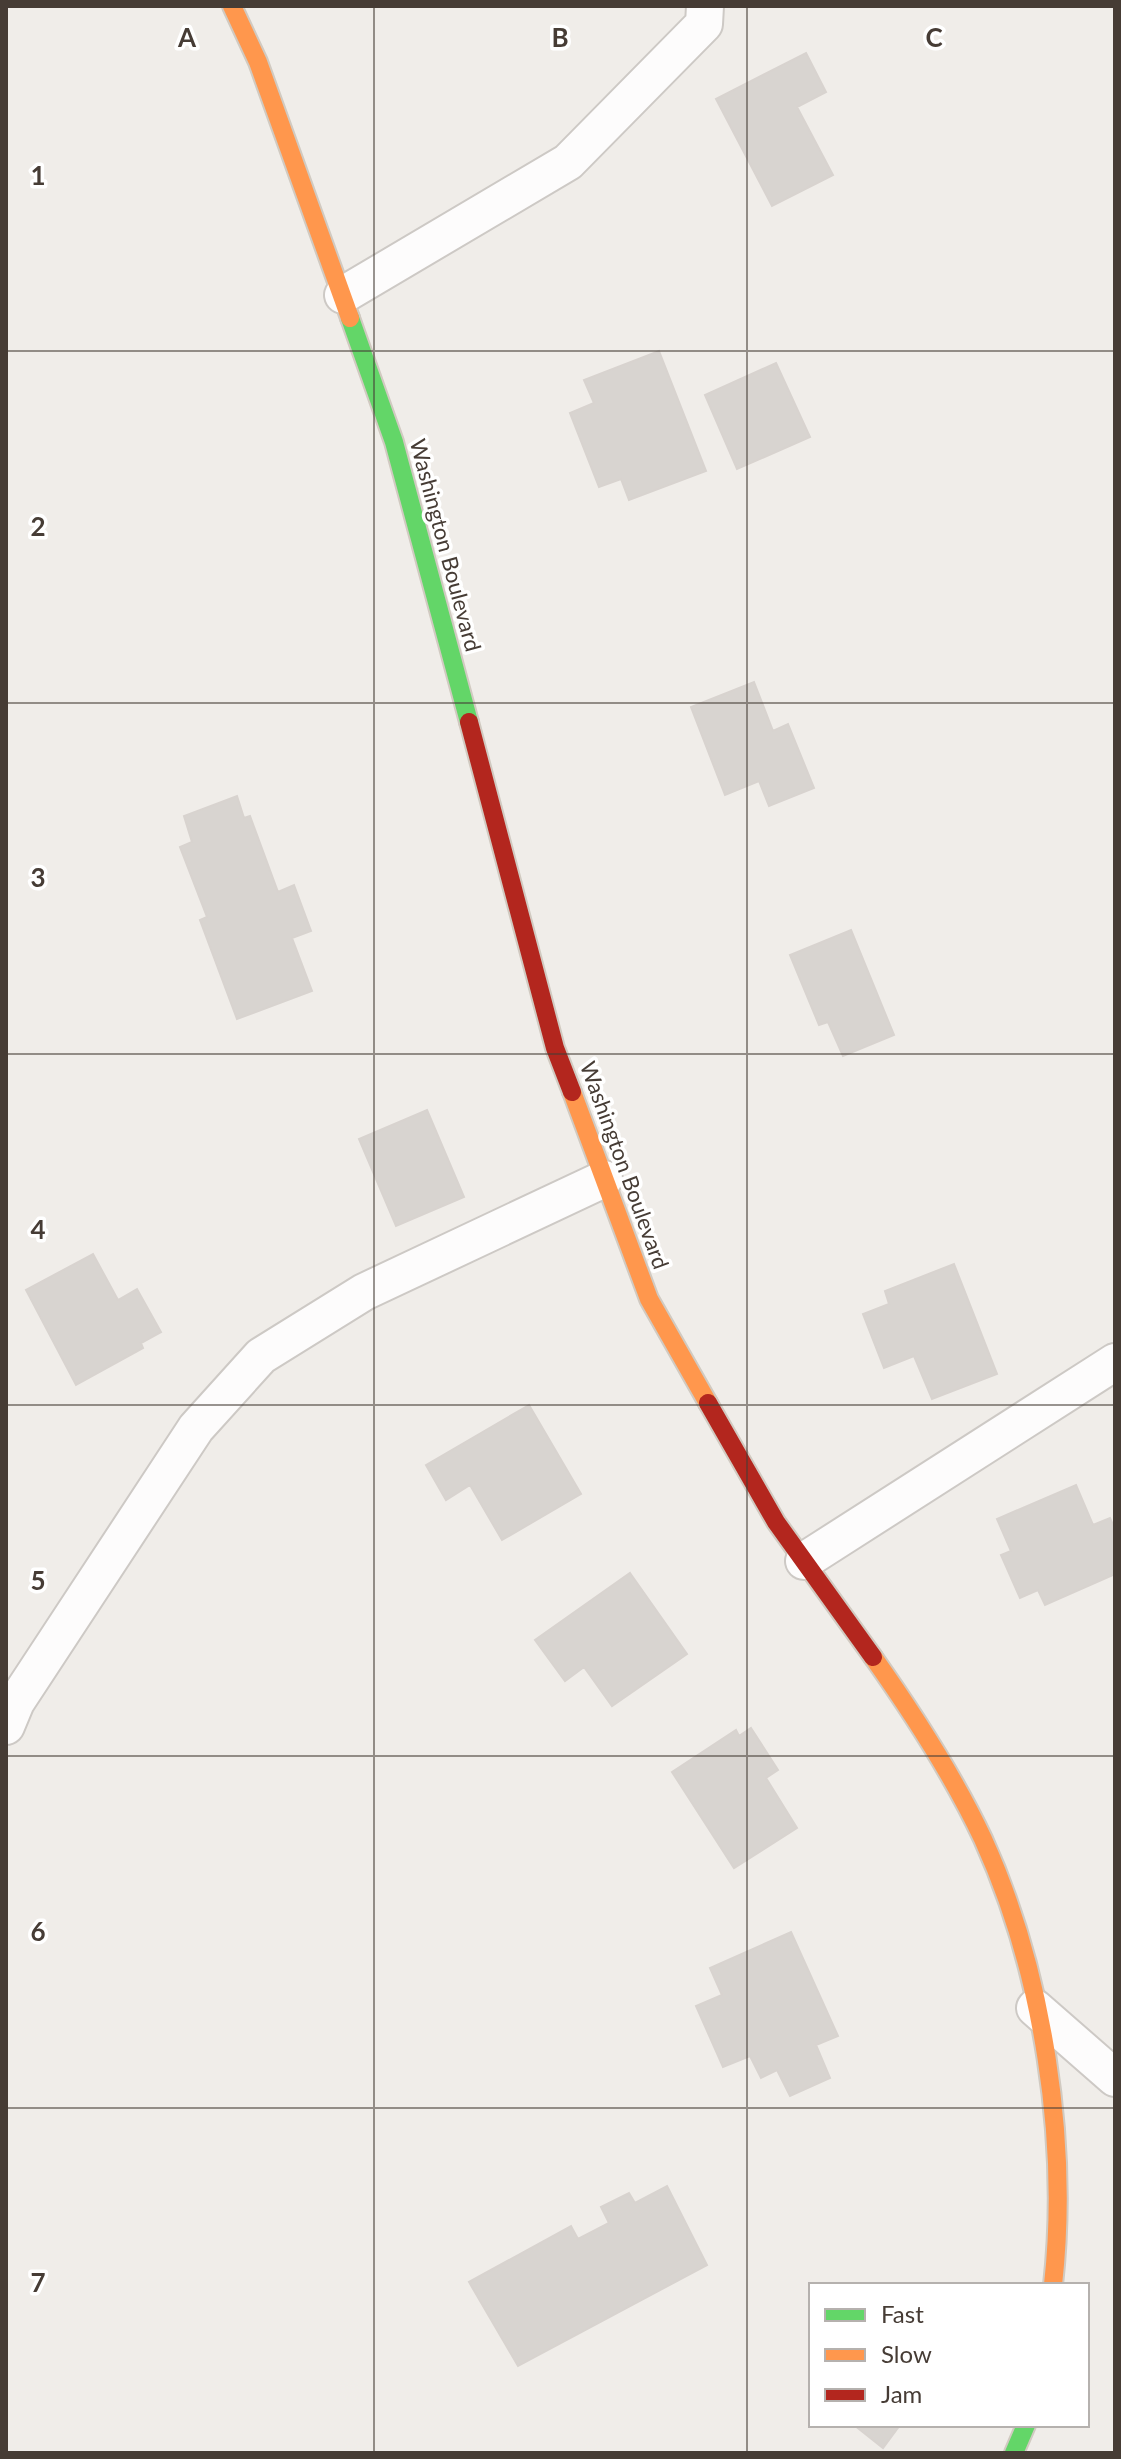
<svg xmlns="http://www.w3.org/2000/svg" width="1121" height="2459" font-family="Lato,sans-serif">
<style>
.building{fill:#d8d4d0;stroke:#d8d3cf;stroke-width:2}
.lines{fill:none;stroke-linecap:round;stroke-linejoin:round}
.lane-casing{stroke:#cdc9c5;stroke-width:40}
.fast-casing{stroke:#d1cac1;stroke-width:22}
.slow-casing{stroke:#d1cac1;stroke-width:22}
.jam-casing{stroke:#d1cac1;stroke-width:22}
.lane{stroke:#fdfcfc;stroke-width:36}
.fast{stroke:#63d668;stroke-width:18}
.slow{stroke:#ff974d;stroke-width:18}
.jam{stroke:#b3261e;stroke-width:18}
.grid{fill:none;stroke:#463c35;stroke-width:2;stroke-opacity:0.55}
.labels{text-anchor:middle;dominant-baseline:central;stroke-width:7;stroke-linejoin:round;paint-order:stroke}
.street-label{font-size:22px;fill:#463c35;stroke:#fff}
.grid-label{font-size:26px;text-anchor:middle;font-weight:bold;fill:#463c35;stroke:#fff;stroke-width:7;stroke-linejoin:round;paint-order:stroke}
</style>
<rect width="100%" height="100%" fill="#f0ede9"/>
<path class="building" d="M 806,53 L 826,92 L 797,107 L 833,175 L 772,206 L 716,99 Z
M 659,351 L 706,471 L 629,500 L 621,479 L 599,487 L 570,413 L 594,403 L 584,380 Z
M 776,363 L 810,437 L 737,469 L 705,395 Z
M 754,682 L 773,731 L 788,724 L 814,788 L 769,806 L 759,781 L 725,795 L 691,707 Z
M 237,796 L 244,818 L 250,816 L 278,892 L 294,885 L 311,931 L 292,938 L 312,991 L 237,1019 L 200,920 L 207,917 L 180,847 L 192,842 L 184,816 Z
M 851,930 L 894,1035 L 843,1056 L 828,1022 L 819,1025 L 790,955 Z
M 427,1110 L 464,1197 L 396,1226 L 359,1139 Z
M 93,1254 L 118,1300 L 137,1289 L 161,1332 L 141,1343 L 143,1348 L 76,1385 L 26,1290 Z
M 954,1264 L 997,1374 L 932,1399 L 914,1356 L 884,1368 L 863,1314 L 889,1304 L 885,1291 Z
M 529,1405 L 581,1494 L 502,1540 L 470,1485 L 446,1500 L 426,1465 Z
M 1076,1485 L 1093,1525 L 1110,1518 L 1115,1529 L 1115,1574 L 1045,1605 L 1038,1590 L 1020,1598 L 1001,1555 L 1011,1551 L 997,1519 Z
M 630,1573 L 687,1654 L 612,1706 L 584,1667 L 565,1681 L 535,1640 Z
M 751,1728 L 778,1770 L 766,1778 L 797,1828 L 734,1868 L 672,1772 L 736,1730 L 739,1736 Z
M 791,1932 L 838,2036 L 816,2045 L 830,2078 L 790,2096 L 777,2070 L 761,2078 L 750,2056 L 723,2067 L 696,2006 L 722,1995 L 710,1968 Z
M 667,2186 L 707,2265 L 518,2366 L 469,2282 L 571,2226 L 578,2239 L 609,2223 L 601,2207 L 629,2193 L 635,2203 Z
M 854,2425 L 900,2425 L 883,2448 Z"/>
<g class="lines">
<defs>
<path id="lane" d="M 343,295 L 568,162 L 704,24 L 705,6
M 804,1561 L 1115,1362
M 6,1726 L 16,1702 L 196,1428 L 261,1356 L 364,1292 L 604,1179
M 1035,2008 L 1115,2078"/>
<path id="fast" d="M 350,318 L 394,442 L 469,722
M 1014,2453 L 1026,2425"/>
<path id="slow" d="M 232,6 L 258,62 L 350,318
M 572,1092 L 649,1299 L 708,1403
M 873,1657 C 914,1715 953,1775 983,1839 C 1043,1971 1069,2141 1053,2285"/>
<path id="jam" d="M 469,722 L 555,1048 L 572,1092
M 708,1403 L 776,1522 L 873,1657"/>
</defs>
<use href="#lane" class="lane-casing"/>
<use href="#fast" class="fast-casing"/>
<use href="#slow" class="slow-casing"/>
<use href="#jam" class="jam-casing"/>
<use href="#lane" class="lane"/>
<use href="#fast" class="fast"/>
<use href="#slow" class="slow"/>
<use href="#jam" class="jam"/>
</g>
<path class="grid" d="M 374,6 L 374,2453M 747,6 L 747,2453M 6,351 L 1115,351M 6,703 L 1115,703M 6,1054 L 1115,1054M 6,1405 L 1115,1405M 6,1756 L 1115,1756M 6,2108 L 1115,2108"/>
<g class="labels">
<g class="street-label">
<text transform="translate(446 545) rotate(75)">Washington Boulevard</text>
<text transform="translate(625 1165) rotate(70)">Washington Boulevard</text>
</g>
</g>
<g class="grid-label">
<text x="187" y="47">A</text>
<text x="560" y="47">B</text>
<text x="934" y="47">C</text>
<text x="38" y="185">1</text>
<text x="38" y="536">2</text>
<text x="38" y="887">3</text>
<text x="38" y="1239">4</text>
<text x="38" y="1590">5</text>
<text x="38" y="1941">6</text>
<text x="38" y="2292">7</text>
</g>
<rect width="1121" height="2459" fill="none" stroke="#463c35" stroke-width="16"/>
<rect x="809" y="2283" width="280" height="144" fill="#ffffff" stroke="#b5b1ae" stroke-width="2"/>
<rect x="825" y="2309" width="40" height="12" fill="#63d668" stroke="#b5b1ae" stroke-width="2"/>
<text x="881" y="2323" font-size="24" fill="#463c35">Fast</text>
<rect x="825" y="2349" width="40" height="12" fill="#ff974d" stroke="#b5b1ae" stroke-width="2"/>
<text x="881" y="2363" font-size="24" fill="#463c35">Slow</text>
<rect x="825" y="2389" width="40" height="12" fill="#b3261e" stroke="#b5b1ae" stroke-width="2"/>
<text x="881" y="2403" font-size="24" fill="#463c35">Jam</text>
</svg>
